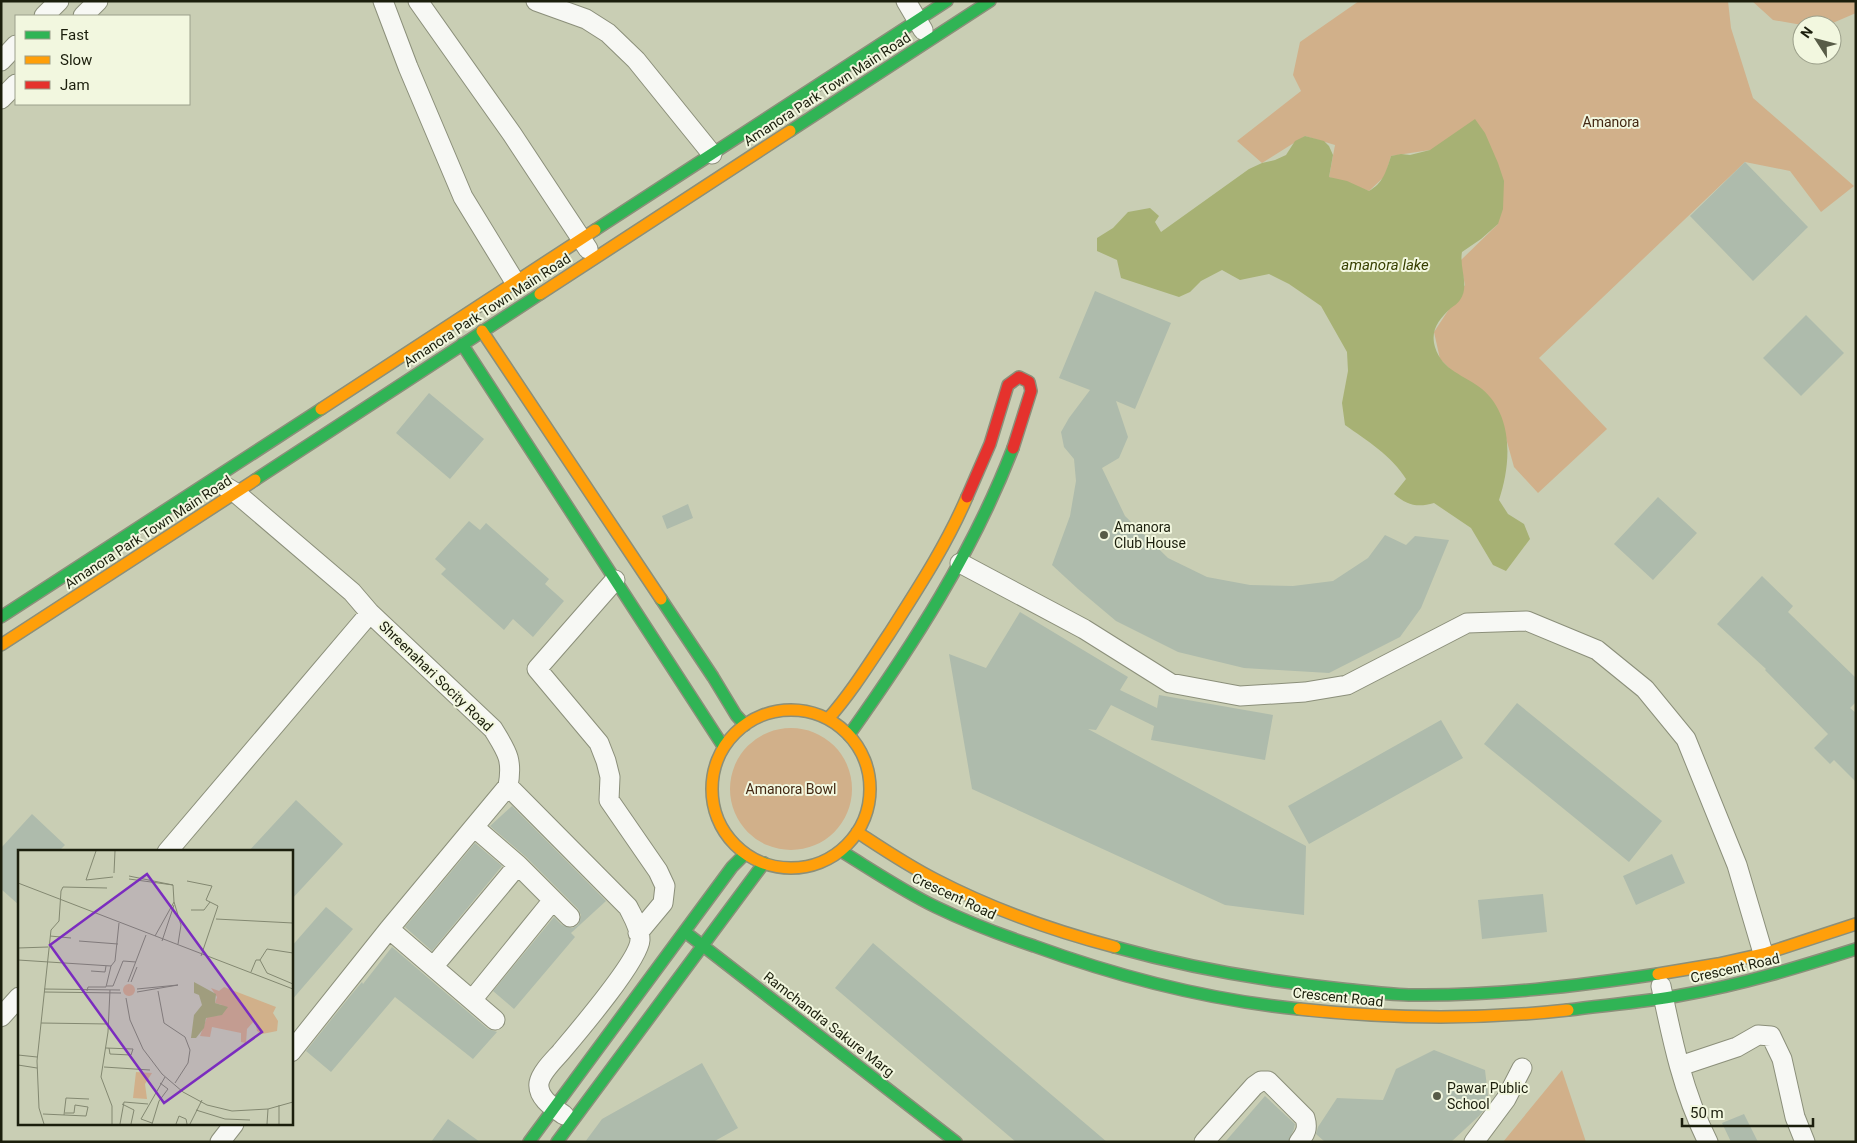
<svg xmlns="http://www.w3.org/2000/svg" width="1857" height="1143" font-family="Roboto,sans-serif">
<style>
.green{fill:#d1b08a}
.water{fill:#a7b174}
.building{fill:#aebbac}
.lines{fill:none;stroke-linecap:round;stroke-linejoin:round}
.street-casing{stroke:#8b8f7a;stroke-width:21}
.fast-casing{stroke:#8b8f7a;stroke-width:14}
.slow-casing{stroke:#8b8f7a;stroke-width:14}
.jam-casing{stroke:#8b8f7a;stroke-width:14}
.street{stroke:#f7f8f4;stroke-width:19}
.fast{stroke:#30b455;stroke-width:11}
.slow{stroke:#ff9f0a;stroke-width:11}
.jam{stroke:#e5322d;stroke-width:11}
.poi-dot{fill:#585c47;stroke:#f2f7df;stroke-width:2}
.labels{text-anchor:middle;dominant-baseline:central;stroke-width:4;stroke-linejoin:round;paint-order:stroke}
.street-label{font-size:14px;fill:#1b1e0c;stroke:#f2f7df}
.park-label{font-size:14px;fill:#432813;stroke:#f2f7df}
.poi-label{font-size:14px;fill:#1b1e0c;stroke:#f2f7df;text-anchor:start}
.water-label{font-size:15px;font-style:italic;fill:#373f01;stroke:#f2f7df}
.inset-road{fill:none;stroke:#838871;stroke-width:1}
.view{fill:#7b2cbf;fill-opacity:0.15;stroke:#7b2cbf;stroke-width:2.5}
.inset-edge{fill:none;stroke:#1b1e0c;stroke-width:2.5}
</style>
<rect width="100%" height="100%" fill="#c9ceb4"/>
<path class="green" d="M 1359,1 L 1728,1 L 1731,28 L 1753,98 L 1854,186 L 1821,212 L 1790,171 L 1745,162 L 1539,358 L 1607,429 L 1538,493 L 1514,467 L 1504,431 L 1482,390 L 1452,371 L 1440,359 L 1434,332 L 1465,285 L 1460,261 L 1498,224 L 1430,150 L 1391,156 L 1385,176 L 1369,191 L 1329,177 L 1335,145 L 1305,136 L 1262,163 L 1237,141 L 1301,91 L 1293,75 L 1300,42 Z
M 1752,1 L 1856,1 L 1856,13 L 1828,25 L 1802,25 L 1773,20 Z
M730 789a61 61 0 1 1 122 0a61 61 0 1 1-122 0Z
M 1562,1070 L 1586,1142 L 1503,1142 Z"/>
<path class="water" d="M 1475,119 L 1485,133 L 1498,163 L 1504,181 L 1503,209 L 1498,224 L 1481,239 L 1462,252 C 1459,268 1470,286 1460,300 C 1458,303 1454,306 1451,308 C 1439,319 1430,330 1435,347 C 1442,371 1465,375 1482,389 C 1514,416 1511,465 1499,500 L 1508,514 L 1524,524 L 1530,539 L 1506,571 L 1493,565 L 1471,528 L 1434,503 C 1417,508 1407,505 1394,494 L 1406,479 C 1392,456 1366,440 1345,425 L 1342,403 L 1348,371 L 1347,352 L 1321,306 L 1289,284 L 1269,274 L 1240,280 L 1222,270 L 1201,281 L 1190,292 L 1179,297 L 1121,278 L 1117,260 L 1097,251 L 1097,238 L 1113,228 L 1128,212 L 1150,208 L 1159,216 L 1155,222 L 1161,232 L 1249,169 L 1262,163 L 1275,160 L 1286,155 L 1295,141 L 1305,136 L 1324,141 L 1329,146 L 1333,155 L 1329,177 L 1347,181 L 1369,191 C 1383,183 1386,172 1391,156 L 1401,154 L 1410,155 L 1430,150 Z"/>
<path class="building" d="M 1745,162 L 1808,227 L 1753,281 L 1690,216 Z
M 1095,291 L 1171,323 L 1135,409 L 1116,401 L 1128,437 L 1119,458 L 1102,468 L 1125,516 L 1168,558 L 1207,577 L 1250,585 L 1293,586 L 1333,581 L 1368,558 L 1385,535 L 1406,545 L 1415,536 L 1449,540 L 1421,608 L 1400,637 L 1329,673 L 1244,668 L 1178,652 L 1116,621 L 1078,589 L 1052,565 L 1070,516 L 1076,481 L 1074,459 L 1064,447 L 1061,432 L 1069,418 L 1090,390 L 1059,378 Z
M 1806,315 L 1844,353 L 1801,396 L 1763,358 Z
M 429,393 L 484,439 L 450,479 L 396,433 Z
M 1658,497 L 1697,533 L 1653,580 L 1614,544 Z
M 688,504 L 693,518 L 667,529 L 662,516 Z
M 469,521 L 480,530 L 486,523 L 549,579 L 545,584 L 564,601 L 533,637 L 513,619 L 504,630 L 441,574 L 446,569 L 435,559 Z
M 1762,576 L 1793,606 L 1788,612 L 1856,678 L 1856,702 L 1850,708 L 1856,713 L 1856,782 L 1834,760 L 1830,764 L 1814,748 L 1828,734 L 1765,670 L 1766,669 L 1717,624 Z
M 1020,612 L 1128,677 L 1120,690 L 1157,708 L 1159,695 L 1273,715 L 1265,760 L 1151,740 L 1154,726 L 1111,705 L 1096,730 L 1088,729 L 1306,846 L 1304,915 L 1225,905 L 972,789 L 949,654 L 986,668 Z
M 1517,703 L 1662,821 L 1629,862 L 1484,744 Z
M 1441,720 L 1463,758 L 1309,844 L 1288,806 Z
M 296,800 L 343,844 L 291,900 L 291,852 L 248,852 Z
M 512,806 L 606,901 L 571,933 L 575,937 L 514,1009 L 493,991 L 554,917 L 562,925 L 572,928 L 578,925 L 581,915 L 578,909 L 526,857 L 490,826 Z
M 32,814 L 65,845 L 58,852 L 19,852 L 19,905 L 1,889 L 1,848 Z
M 475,843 L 502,866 L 432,951 L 405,927 Z
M 1672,854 L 1685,883 L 1636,905 L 1623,876 Z
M 1543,894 L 1547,932 L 1482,939 L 1478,900 Z
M 326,907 L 353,929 L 291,1001 L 291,947 Z
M 873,943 L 1107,1142 L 1016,1142 L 835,988 Z
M 392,947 L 488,1029 L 497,1032 L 473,1059 L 395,997 L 331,1072 L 306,1051 L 351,995 L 362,982 L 363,984 Z
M 1434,1050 L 1485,1070 L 1489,1104 L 1479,1116 L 1451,1142 L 1325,1142 L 1316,1134 L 1318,1127 L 1337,1098 L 1383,1100 L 1396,1069 Z
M 702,1063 L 738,1128 L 713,1142 L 585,1142 L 602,1119 Z
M 1265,1096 L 1295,1124 L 1294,1129 L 1288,1142 L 1225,1142 Z
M 1744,1114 L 1758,1142 L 1731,1142 L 1722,1123 Z
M 448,1119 L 480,1142 L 431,1142 Z"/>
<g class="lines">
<defs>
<path id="street" d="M 383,1 L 408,67 L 463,197 L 515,282
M 418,1 L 512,134 L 588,249
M 536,1 L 586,19 L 608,33 L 636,60 L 712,154
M 906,1 L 923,30
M 44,16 L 59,1
M 83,16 L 98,1
M 1,61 L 16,45
M 1,99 L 16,84
M 226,487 L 236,493 L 352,592 L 370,613 L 493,729 C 507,752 513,759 508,786 L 389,929 L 291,1052
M 960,563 L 1084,629 L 1170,683 L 1240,696 L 1305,692 L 1347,685 L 1467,623 L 1527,621 L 1597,650 L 1645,689 L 1686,739 L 1737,865 L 1763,953
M 615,580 L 537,669 L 599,743 L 606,761 L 610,777 L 609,800 L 658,871 L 665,886 L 663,903 L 638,933
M 508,786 L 628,907 C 633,917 640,928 640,940 C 639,960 577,1033 561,1052 C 554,1060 541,1072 539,1083 C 537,1098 554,1108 564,1115
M 167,852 L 370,613
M 518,865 L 570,917
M 389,929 L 495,1020
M 433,967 L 518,865 L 474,827
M 1661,986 C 1672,1039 1683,1093 1708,1142
M 472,1000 L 553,900
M 1,1017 L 19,997
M 1680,1066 L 1737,1047 L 1758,1035 L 1771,1036 L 1782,1059 L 1795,1117 L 1805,1142
M 220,1142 L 234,1124
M 1204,1142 L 1254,1086 L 1261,1081 L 1268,1081 L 1305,1118 C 1308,1128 1306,1133 1299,1142
M 1474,1142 L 1506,1099 L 1522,1068"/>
<path id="fast" d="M 790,131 L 990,1
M 595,230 L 947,1
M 462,344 L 723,746
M 255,480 L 540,294
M 661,599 L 713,677 L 736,715 L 745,725
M 1,617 L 321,409
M 849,735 C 913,645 973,552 1013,448
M 841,851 C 872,870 903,891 936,907 C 967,922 1001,935 1034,946 C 1119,977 1209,1000 1299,1009
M 689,935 L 956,1142
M 1115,947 C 1190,968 1265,981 1342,989 C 1366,991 1389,995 1413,995 C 1495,996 1577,986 1658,974
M 1568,1010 C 1606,1005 1645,1002 1682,995 C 1741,985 1799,967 1856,949
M 529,1142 L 732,867 L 745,854
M 557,1142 L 764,863"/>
<path id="slow" d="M 540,294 L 790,131
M 482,331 L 661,599
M 321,409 L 595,230
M 1,645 L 255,480
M712 789a79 79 0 1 1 158 0a79 79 0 1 1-158 0Z
M 828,719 C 851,693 869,664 889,634 C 917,590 946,546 967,497
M 857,832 C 883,849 908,866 936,880 C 992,909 1054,931 1115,947
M 1658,974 L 1718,964 L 1767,953 L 1856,924
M 1299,1009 C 1390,1019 1477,1020 1568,1010"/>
<path id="jam" d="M 967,497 L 990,444 L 1008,385 L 1019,377 L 1029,382 L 1031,391 L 1013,448"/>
</defs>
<use href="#street" class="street-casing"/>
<use href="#fast" class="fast-casing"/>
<use href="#slow" class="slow-casing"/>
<use href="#jam" class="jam-casing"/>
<use href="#street" class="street"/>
<use href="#fast" class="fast"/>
<use href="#slow" class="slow"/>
<use href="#jam" class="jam"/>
</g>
<g class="poi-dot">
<circle cx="1104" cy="535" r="5"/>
<circle cx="1437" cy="1096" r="5"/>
</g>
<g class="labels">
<g class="street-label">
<text transform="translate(827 89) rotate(-33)">Amanora Park Town Main Road</text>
<text transform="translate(487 310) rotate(-33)">Amanora Park Town Main Road</text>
<text transform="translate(148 532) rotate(-33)">Amanora Park Town Main Road</text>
<text transform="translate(436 676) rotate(44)">Shreenahari Socity Road</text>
<text transform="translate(954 896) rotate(25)">Crescent Road</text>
<text transform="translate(1735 968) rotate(-13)">Crescent Road</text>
<text transform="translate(1338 997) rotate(6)">Crescent Road</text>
<text transform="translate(829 1024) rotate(38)">Ramchandra Sakure Marg</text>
</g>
<g class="park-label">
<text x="1611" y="122">Amanora</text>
<text x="791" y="789">Amanora Bowl</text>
</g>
<g class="poi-label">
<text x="1114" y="527">Amanora<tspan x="1114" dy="16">Club House</tspan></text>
<text x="1447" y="1088">Pawar Public<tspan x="1447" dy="16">School</tspan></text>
</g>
<g class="water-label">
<text x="1385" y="265">amanora lake</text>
</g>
</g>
<g transform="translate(18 850)">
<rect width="275" height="275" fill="#c9ceb4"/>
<path d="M105 140a6 6 0 1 1 12 0a6 6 0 1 1-12 0ZM 206,137 L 258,157 L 255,163 L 260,171 L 259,181 L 244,184 L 239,181 L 237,170 L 229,179 L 228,193 L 223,192 L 223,183 L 194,177 L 192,187 L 182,186 L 189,167 L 202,165 L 204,155 L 197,153 L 199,147 L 193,138 L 201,141 ZM 118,222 L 134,223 L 127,234 L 129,249 L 115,248 Z" fill="#d1b08a"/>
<path d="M 176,132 L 198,144 L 197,153 L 210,157 L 204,165 L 188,168 L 186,178 L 178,188 L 173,188 L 176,165 L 184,155 L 181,145 L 176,143 Z" fill="#a7b174"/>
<path class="inset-road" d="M 78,1 L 68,30 L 95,27M 96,23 L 97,1M 111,26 L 155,35M 111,29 L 155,35M 169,31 L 194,36 L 188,50 L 200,56 L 183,106M 0,33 L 275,139M 156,52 L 163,75 L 160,94M 173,60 L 186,60 L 192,52M 198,69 L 275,73M 32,86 L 53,88M 137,86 L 156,52 L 155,35M 61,91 L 100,94M 144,91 L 156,55M 0,98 L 30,97M 275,103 L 249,99 L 242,110 L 249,123 L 275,134M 0,110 L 93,116 L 97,111 L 101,73M 73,121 L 87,122 L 88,116M 233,122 L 238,110 L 242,110M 110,132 L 128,85M 113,132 L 119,117M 89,136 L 95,136 L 105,111 L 118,112M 26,139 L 102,140M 92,140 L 90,182 L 83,227 L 94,256 L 94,274M 69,141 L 70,137 L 88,137 L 93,116M 140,141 L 146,173 L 167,187 L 172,200 L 170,213 L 157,233M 26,142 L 103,143M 119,142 L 160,135 L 119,139M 108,148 L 112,170 L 125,199 L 144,224 L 165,242 L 189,255 L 214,261 L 250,259 L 275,252M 23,173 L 91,174M 88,198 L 115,199 L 113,205 L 92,204 L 91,198M 0,205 L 19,207M 0,215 L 19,218M 86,217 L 132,220M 104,254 L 116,260 L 113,274M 261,255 L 261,274M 178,260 L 207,269 L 232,270M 25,264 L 68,266 L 70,257 L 57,255 L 56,263 L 47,263M 46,265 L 48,248 L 71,249M 134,273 L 123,269 L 147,227M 26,274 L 21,258 L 19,211 L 33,80 L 41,71 L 43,41 L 45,37 L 89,38M 102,274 L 106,252 L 130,254M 134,274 L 141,251 L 150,239 L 142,233M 158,274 L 161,266 L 168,269 L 169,274M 172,274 L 184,250M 249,274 L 250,259"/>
<path class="view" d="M 129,24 L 244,182 L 146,253 L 32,95 Z"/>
<rect width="275" height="275" class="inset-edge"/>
</g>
<rect width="1857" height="1143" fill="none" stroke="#1b1e0c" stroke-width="5"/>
<rect x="15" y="15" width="175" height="90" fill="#f2f7df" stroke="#9ca08b"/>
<rect x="25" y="31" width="25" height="8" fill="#30b455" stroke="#9ca08b"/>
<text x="60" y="40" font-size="15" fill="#1b1e0c">Fast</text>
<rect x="25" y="56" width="25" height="8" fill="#ff9f0a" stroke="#9ca08b"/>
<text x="60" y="65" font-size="15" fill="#1b1e0c">Slow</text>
<rect x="25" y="81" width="25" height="8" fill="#e5322d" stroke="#9ca08b"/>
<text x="60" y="90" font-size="15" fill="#1b1e0c">Jam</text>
<g transform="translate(1817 40) rotate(306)"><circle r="24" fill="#f2f7df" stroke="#9ca08b"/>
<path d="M0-4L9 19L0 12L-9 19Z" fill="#585c47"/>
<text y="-8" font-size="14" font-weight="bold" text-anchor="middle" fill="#1b1e0c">N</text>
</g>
<path d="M1682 1118v8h131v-8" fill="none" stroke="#1b1e0c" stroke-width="2.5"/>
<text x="1690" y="1118" font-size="15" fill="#1b1e0c" stroke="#f2f7df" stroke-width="4" paint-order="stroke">50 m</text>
</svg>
